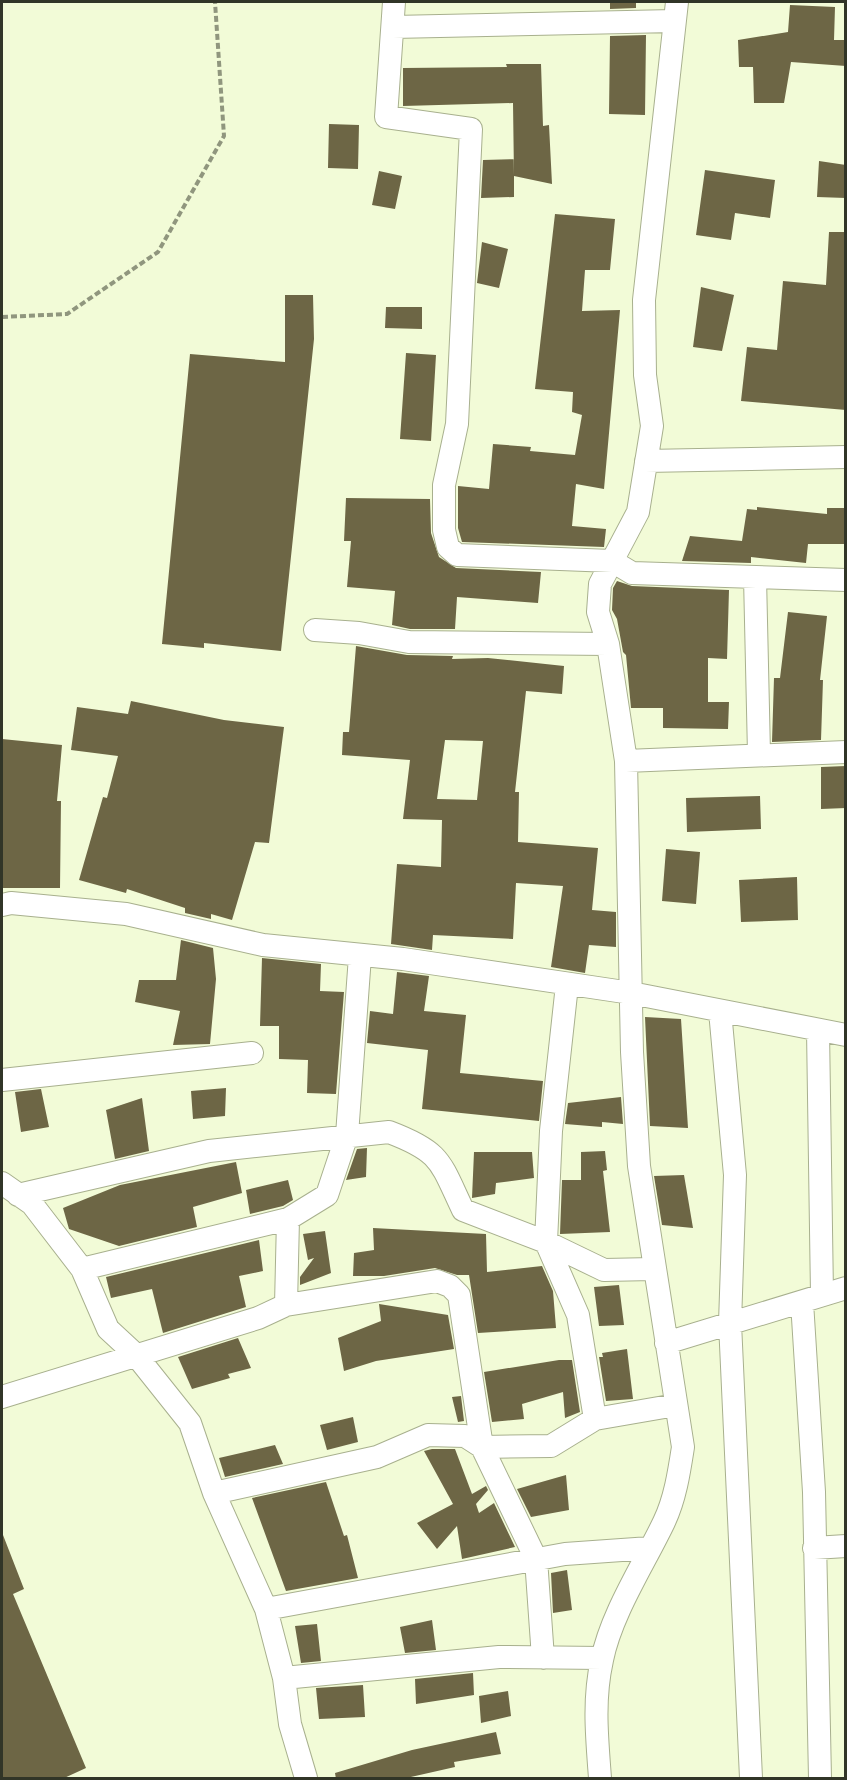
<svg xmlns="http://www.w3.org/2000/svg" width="847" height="1780" font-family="Cabin,sans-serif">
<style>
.building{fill:#6d6645;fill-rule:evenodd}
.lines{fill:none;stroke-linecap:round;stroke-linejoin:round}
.minor-casing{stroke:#a8b08e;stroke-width:24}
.path{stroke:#90967e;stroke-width:4;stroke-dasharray:6 3;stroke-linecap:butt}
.minor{stroke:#fff;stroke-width:22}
</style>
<rect width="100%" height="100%" fill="#f2fbd7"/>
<path class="building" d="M 610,2 L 636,2 L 636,8 L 610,9 Z
M 790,5 L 835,7 L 834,40 L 846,40 L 846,66 L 791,62 L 784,103 L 754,103 L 753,67 L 739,67 L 738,40 L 788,32 Z
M 646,35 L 645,115 L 609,114 L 610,36 Z
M 506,64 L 541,64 L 543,126 L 549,125 L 552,184 L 514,176 L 513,103 L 403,106 L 403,68 L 507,67 Z
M 329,124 L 359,125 L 358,169 L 328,168 Z
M 514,159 L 514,197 L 481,198 L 483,160 Z
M 819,161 L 846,165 L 846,198 L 817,197 Z
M 705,170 L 775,180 L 770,218 L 735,213 L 731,240 L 696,235 Z
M 379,171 L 402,176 L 395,209 L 372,205 Z
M 555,214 L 615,219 L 610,270 L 585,270 L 582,311 L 620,310 L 604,489 L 576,484 L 572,526 L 606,529 L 604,547 L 462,542 L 458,528 L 458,486 L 489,489 L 493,444 L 531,447 L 530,451 L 575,455 L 582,415 L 572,412 L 573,392 L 535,389 Z
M 829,232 L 846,232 L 846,410 L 741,401 L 747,347 L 777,350 L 783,281 L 826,285 Z
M 482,242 L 508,249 L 499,288 L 477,283 Z
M 701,287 L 734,295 L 722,351 L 693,347 Z
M 285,295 L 313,295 L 314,339 L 281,651 L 204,643 L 204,648 L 162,644 L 190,354 L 285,362 Z
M 386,307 L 422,307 L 422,329 L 385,328 Z
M 406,353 L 436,355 L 431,441 L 400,439 Z
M 346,498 L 430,499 L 431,533 L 439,557 L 456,568 L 541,572 L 538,603 L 457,597 L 455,629 L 410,629 L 392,625 L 395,591 L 347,587 L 351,541 L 344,541 Z
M 757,507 L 827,514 L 827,508 L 846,508 L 846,544 L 808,544 L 806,563 L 751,557 L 751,563 L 682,561 L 690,536 L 742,541 L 747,509 L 757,510 Z
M 617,581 L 632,586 L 729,590 L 727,659 L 708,658 L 708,702 L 729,702 L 728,729 L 663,728 L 663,708 L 631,708 L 626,655 L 623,652 L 617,619 L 612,610 L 613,588 Z
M 788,612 L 827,616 L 820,680 L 823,680 L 821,740 L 772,742 L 774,678 L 780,678 Z
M 356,646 L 407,655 L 453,656 L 452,659 L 488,658 L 564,666 L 562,694 L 526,691 L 515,792 L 519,792 L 518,842 L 598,848 L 592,910 L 616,912 L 616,947 L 589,945 L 585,973 L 551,967 L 563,886 L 516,883 L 513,939 L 433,935 L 432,950 L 391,944 L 397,864 L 441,867 L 442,820 L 403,819 L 410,760 L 342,755 L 343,732 L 349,732 ZM 445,740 L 483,741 L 477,800 L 437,799 Z
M 131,701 L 224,720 L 284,727 L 269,843 L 255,842 L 232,920 L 211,914 L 211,919 L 185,913 L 185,908 L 127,889 L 126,893 L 79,880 L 103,797 L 107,798 L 118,756 L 71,750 L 77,707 L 128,714 Z
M 2,739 L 62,745 L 57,801 L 61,801 L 60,888 L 2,888 Z
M 846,766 L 846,808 L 821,809 L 821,767 Z
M 760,796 L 761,829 L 687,832 L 686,798 Z
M 666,849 L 700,852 L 696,904 L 662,901 Z
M 797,877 L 798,920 L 741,922 L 739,880 Z
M 181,940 L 213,948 L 216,979 L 210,1044 L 173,1045 L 180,1011 L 135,1002 L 139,980 L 176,980 Z
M 262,958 L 321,964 L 320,991 L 344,992 L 336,1094 L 307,1093 L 308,1060 L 279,1059 L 279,1026 L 260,1026 Z
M 397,972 L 429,976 L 424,1011 L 466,1015 L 460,1073 L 543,1081 L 539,1121 L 422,1109 L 428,1050 L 367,1043 L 370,1011 L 393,1014 Z
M 645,1017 L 681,1019 L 688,1128 L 650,1126 Z
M 226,1088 L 225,1116 L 193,1119 L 191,1091 Z
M 41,1089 L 49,1127 L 21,1132 L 15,1092 Z
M 621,1097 L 623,1124 L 602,1122 L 602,1127 L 565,1124 L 568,1103 Z
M 142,1098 L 149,1151 L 115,1159 L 106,1110 Z
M 367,1148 L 366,1177 L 346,1180 L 357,1149 Z
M 605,1151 L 607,1170 L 603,1171 L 610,1232 L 560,1234 L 562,1180 L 581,1180 L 581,1152 Z
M 474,1152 L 532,1152 L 534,1178 L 496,1183 L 495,1194 L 472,1198 Z
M 236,1162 L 242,1193 L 193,1207 L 197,1227 L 119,1246 L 69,1229 L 63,1208 L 120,1185 Z
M 684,1175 L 693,1228 L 662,1225 L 654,1176 Z
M 288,1180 L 293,1200 L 283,1206 L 250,1214 L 246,1190 Z
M 373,1228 L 486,1234 L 487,1272 L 542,1266 L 553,1291 L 556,1328 L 478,1333 L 469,1275 L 457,1275 L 435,1268 L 384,1276 L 353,1276 L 354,1253 L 374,1250 Z
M 325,1231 L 331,1273 L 300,1285 L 300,1277 L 314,1258 L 308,1260 L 303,1234 Z
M 259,1240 L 263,1271 L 239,1276 L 246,1307 L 163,1333 L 152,1289 L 111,1298 L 106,1277 Z
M 619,1285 L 624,1325 L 599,1326 L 594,1287 Z
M 379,1304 L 448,1315 L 454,1349 L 376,1361 L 344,1371 L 338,1338 L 381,1321 Z
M 238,1338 L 251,1368 L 228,1374 L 230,1378 L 192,1389 L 178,1357 Z
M 627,1349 L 633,1399 L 606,1401 L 599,1357 L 603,1357 L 602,1353 Z
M 559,1360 L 572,1360 L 580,1412 L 565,1418 L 563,1392 L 522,1404 L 524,1419 L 492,1422 L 484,1372 Z
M 461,1396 L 464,1421 L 458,1422 L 452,1397 Z
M 353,1417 L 358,1442 L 327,1450 L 320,1425 Z
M 275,1445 L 283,1464 L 225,1477 L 219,1458 Z
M 432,1449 L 455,1449 L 472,1494 L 486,1486 L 488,1490 L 476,1504 L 479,1513 L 494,1503 L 515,1547 L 462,1559 L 457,1526 L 437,1549 L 417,1523 L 453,1504 L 424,1451 Z
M 566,1475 L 569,1510 L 531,1517 L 517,1489 Z
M 326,1482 L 344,1536 L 347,1535 L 358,1578 L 286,1591 L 252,1498 Z
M 3,1535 L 24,1589 L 13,1594 L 86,1768 L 62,1779 L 2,1779 Z
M 567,1570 L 572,1610 L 553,1613 L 551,1573 Z
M 432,1620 L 436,1650 L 405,1653 L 400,1627 Z
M 317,1624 L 321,1661 L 301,1663 L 295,1626 Z
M 473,1673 L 474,1695 L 416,1704 L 415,1679 Z
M 363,1685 L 365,1717 L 319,1719 L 316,1688 Z
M 508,1691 L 511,1716 L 481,1723 L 479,1696 Z
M 496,1732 L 501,1754 L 454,1762 L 455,1767 L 402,1779 L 336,1779 L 335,1773 L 412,1750 Z"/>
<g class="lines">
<defs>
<path id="minor" d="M 394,2 L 386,117 L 471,129 L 457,424 L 444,485 L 444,530 L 448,547 L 457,555 L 612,561 L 632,573 L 846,580
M 393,27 L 674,21
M 646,461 L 846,457
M 755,577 L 759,754
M 315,630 L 359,633 L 409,642 L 608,644
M 626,761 L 846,752
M 2,905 L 11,903 L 126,914 L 263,945 L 403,959 L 631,993 L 846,1035
M 360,956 L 347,1135 L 327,1195 L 288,1219 L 286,1305 L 437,1281 L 450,1286 L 459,1295 L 482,1447 L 536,1559 L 543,1658
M 567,985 L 551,1131 L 546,1242 L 578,1315 L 595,1419
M 720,1011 L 735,1175 L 730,1323 L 751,1778
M 818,1030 L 822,1295
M 2,1080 L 252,1053
M 2,1183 L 32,1204 L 82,1269 L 108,1329 L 135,1354 L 190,1423 L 214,1493 L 266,1609 L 284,1678 L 290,1724 L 306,1778
M 18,1195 L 209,1151 L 389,1132 C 442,1152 440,1162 463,1210 L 546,1242 L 604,1270 L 653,1269
M 82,1269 L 288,1219
M 802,1302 L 814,1492 L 820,1778
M 666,1343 L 846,1288
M 2,1397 L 258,1318 L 286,1305
M 214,1493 L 377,1457 L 428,1435 L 465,1436 L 482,1447 L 551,1446 L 595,1419 L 676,1405
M 814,1548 L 846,1546
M 266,1609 L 565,1554 L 650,1548
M 284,1678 L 499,1657 L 602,1658
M 600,1778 C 597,1738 593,1700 602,1660 C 611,1614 644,1564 664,1522 C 675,1499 679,1473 683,1447 L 639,1166 L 632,1052 L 626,761 L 608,644 L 598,612 L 600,584 L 638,512 L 652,426 L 645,375 L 644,300 L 677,2"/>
</defs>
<use href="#minor" class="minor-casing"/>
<path class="path" d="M 2,317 L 67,314 L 158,252 L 224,136 L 215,2
M 2,631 L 3,631"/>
<use href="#minor" class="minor"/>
</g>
<rect width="847" height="1780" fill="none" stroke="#313527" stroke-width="6"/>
</svg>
